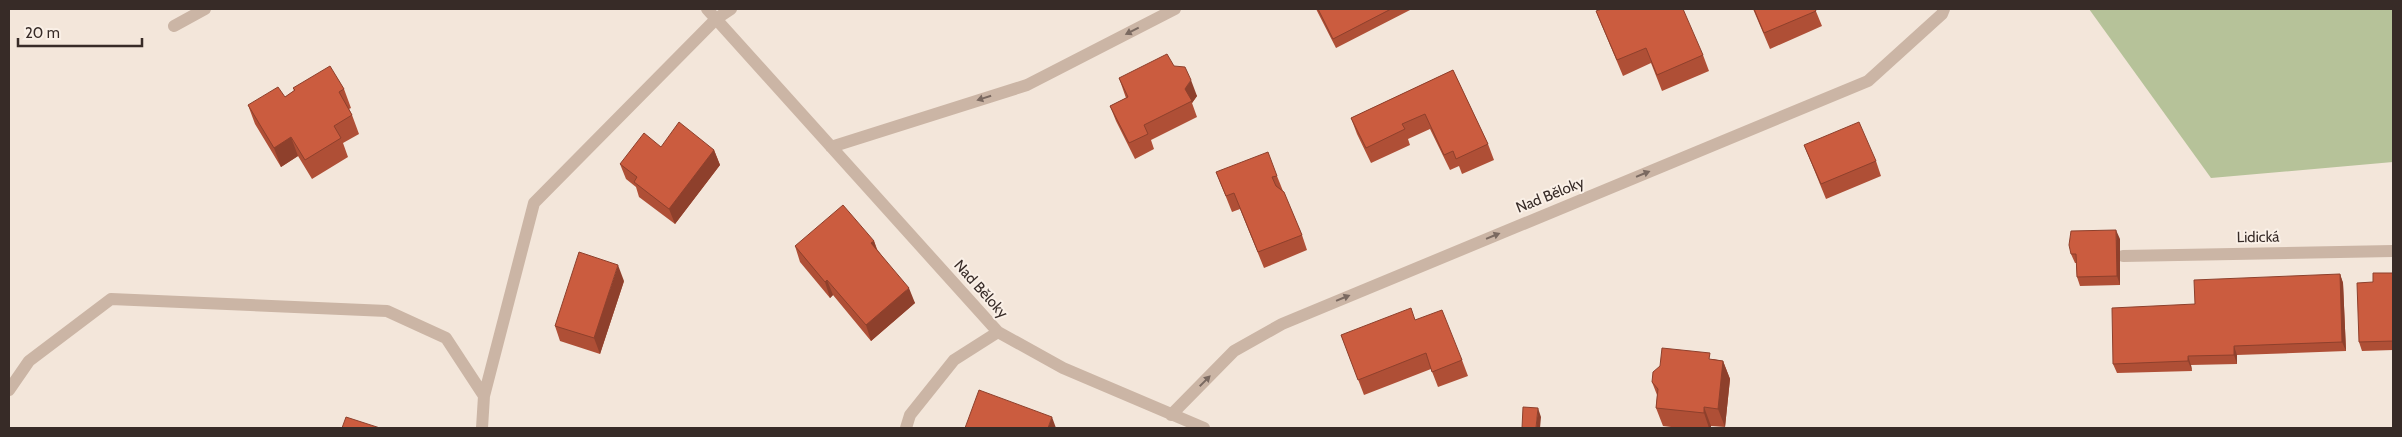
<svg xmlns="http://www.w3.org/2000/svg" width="2402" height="437" font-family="Cabin,sans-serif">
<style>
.green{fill:#b6c299}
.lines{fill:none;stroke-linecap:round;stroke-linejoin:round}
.minor{stroke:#cbb5a5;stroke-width:12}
.wall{fill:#af4f36}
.shaded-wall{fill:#8e402c}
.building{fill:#cb5c3f;stroke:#8e402c}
.oneway{fill:#7a6960}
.labels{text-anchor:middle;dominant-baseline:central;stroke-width:4;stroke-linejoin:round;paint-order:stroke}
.street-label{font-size:15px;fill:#372b27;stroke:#faf0e7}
</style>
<rect width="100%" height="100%" fill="#f3e6da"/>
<path class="green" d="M 2089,9 L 2393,9 L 2393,162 L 2211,178 Z"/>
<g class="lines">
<path class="minor" d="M 707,9 L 998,332 L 1063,368 L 1204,428
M 174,26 L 205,9
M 831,147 L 1027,85 L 1175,9
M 2123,256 L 2393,251
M 9,390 L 29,361 L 111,299 L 387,311 L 446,338 L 484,396
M 1171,415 L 1234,351 L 1282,324 L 1868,81 L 1942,14 L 1944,9
M 482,428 L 484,396 L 534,203 L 716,19 L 731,9
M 906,428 L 910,415 L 954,360 L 998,332"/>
</g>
<path class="wall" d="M 1316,9 L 1412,9 L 1336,48 Z
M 1753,9 L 1815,9 L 1822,26 L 1770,49 Z
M 1596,11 L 1703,55 L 1709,71 L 1662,91 L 1651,63 L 1623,76 L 1602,26 Z
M 1174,66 L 1197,96 L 1192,103 L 1197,117 L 1151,140 L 1154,149 L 1135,159 L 1116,121 L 1110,106 L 1126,98 L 1119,78 Z
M 1453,70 L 1488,144 L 1494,160 L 1462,174 L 1459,166 L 1450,170 L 1430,129 L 1408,139 L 1410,145 L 1371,163 L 1357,134 L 1351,118 Z
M 293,88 L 344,89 L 351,108 L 349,109 L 352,115 L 359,134 L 343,143 L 348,157 L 312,179 L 298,156 L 281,167 L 255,124 L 248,105 L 285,97 L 294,91 Z
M 1804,145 L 1876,161 L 1881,176 L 1826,199 Z
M 661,147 L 714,150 L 720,165 L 675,224 L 639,197 L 636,187 L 626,179 L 620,164 Z
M 1216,172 L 1277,176 L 1283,191 L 1302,235 L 1307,250 L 1264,268 L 1240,209 L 1232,212 Z
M 2120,239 L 2120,285 L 2080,286 L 2077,277 L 2076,263 L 2075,263 L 2071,254 Z
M 874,241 L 877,249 L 915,303 L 871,341 L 833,295 L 830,298 L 800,262 L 795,246 Z
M 2393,273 L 2393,350 L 2362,351 L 2359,342 L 2373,282 Z
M 2340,274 L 2343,283 L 2346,351 L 2237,355 L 2237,364 L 2191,365 L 2192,371 L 2117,373 L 2113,364 L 2195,304 Z
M 624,281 L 600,354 L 560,341 L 555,326 Z
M 1415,320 L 1462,360 L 1468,376 L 1438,387 L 1431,369 L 1364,395 L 1341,335 Z
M 1713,359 L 1723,361 L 1730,379 L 1725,427 L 1711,426 L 1711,428 L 1679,428 L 1663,426 L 1656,408 L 1657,395 L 1652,382 Z"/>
<path class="shaded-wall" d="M 1191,80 L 1197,96 L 1192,103 L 1185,89 Z
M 291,137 L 298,156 L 281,167 L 274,148 Z
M 714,150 L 720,165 L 675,224 L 669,209 Z
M 2116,230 L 2120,239 L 2120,285 L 2117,276 Z
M 874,241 L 879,256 L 871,243 Z
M 618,265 L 624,281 L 600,354 L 594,338 Z
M 2340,274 L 2343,283 L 2346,351 L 2342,342 Z
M 827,280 L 833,295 L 830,298 L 825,282 Z
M 909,288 L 915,303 L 871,341 L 866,325 Z
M 2234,346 L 2237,355 L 2237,364 L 2234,355 Z
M 2188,356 L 2191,365 L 2192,371 L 2188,361 Z
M 1723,361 L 1730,379 L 1725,427 L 1718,409 Z
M 1704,407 L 1711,426 L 1711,428 L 1709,428 L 1704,413 Z
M 1538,408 L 1541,417 L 1540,428 L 1536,428 Z
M 1052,417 L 1056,428 L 1048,428 Z"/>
<path class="building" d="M 1318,9 L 1391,9 L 1333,39 Z
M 1602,9 L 1683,9 L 1703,55 L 1657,75 L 1646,48 L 1617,60 L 1596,11 Z
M 1754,9 L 1815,9 L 1816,11 L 1764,33 Z
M 1167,54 L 1174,66 L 1185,67 L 1191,80 L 1185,89 L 1192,101 L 1144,125 L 1148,134 L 1129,143 L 1110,106 L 1128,97 L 1119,78 Z
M 330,66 L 344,89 L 339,92 L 352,115 L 334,126 L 341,138 L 305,160 L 291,137 L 274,148 L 248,105 L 278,87 L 285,97 L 295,90 L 293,88 Z
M 1453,70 L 1488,144 L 1456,159 L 1453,151 L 1444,155 L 1425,114 L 1402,124 L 1405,129 L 1366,148 L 1351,118 Z
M 679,122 L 714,150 L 669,209 L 634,182 L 637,177 L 620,164 L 644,133 L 661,147 Z
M 1859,122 L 1876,161 L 1821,184 L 1804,145 Z
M 1268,152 L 1277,176 L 1272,177 L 1276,186 L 1284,192 L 1302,235 L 1258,252 L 1234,193 L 1226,196 L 1216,172 Z
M 843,205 L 874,241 L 871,243 L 909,288 L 866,325 L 827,280 L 825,282 L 795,246 Z
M 2116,230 L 2117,276 L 2077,277 L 2076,254 L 2071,254 L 2069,245 L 2071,231 Z
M 579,252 L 618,265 L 594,338 L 555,326 Z
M 2373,273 L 2393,273 L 2393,341 L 2359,342 L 2357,283 L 2373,282 Z
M 2340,274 L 2342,342 L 2234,346 L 2234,355 L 2188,356 L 2188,361 L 2113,364 L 2112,308 L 2195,304 L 2194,280 Z
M 1411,308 L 1415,320 L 1442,310 L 1462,360 L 1432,372 L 1426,353 L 1358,380 L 1341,335 Z
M 1662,348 L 1710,353 L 1709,359 L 1723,361 L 1718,409 L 1704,407 L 1704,413 L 1656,408 L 1658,389 L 1652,382 L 1653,372 L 1660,366 Z
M 979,390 L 1052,417 L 1048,428 L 965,428 Z
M 1523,407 L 1538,408 L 1536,428 L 1522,428 Z
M 346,417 L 380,428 L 342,428 Z"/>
<defs><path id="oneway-solid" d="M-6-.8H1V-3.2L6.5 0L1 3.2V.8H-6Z" transform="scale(1.25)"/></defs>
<g class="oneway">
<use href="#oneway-solid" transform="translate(1132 31) rotate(153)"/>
<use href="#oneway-solid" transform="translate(984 98) rotate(162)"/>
<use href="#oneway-solid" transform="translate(1643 174) rotate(-22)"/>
<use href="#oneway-solid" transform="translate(1493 236) rotate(-22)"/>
<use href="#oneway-solid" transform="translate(1343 298) rotate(-22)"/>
<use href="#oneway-solid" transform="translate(1205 381) rotate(-45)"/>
</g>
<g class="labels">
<g class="street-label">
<text transform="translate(1550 195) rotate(-22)">Nad Běloky</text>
<text transform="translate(2258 237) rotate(-1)">Lidická</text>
<text transform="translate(981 289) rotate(48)">Nad Běloky</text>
</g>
</g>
<rect width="2402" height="437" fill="none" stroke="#372b27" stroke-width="20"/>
<path d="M18 38v8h124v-8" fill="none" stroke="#372b27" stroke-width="2.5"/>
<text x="25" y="38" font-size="15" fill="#372b27" stroke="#faf0e7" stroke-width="4" paint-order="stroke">20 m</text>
</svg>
